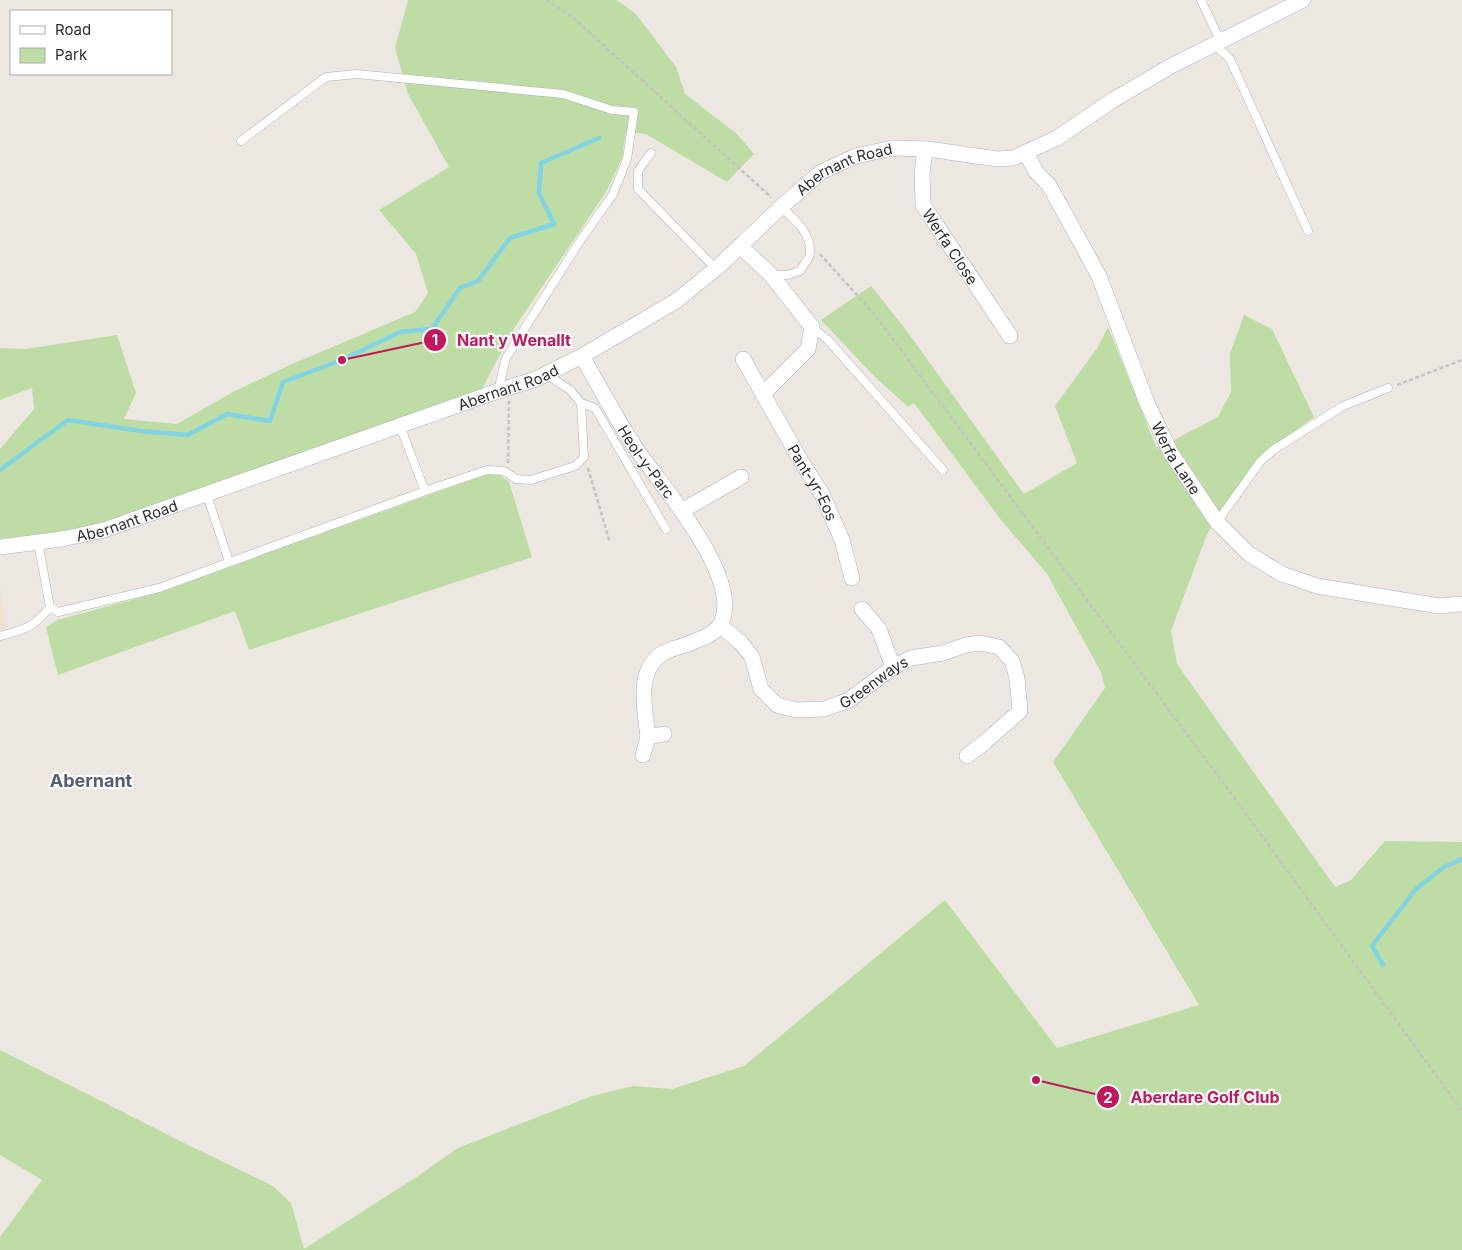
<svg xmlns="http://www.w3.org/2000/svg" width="1462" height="1250" font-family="Inter,sans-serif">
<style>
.education{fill:#ede2d4}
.green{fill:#bedda5}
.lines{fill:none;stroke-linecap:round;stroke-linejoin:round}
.stream{stroke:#81d4e3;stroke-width:4.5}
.service-casing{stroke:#aeb1b8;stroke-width:9}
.minor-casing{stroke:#aeb1b8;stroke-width:16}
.path{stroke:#c4c4c4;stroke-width:2.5;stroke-dasharray:4 2.5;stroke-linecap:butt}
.service{stroke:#fff;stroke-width:8}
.minor{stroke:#fff;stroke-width:15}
.labels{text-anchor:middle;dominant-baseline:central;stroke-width:4.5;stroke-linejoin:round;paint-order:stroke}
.street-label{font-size:15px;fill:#2e2e2e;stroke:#fff}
.quarter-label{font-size:18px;font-weight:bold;fill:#525e7a;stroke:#fff}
.leader{fill:none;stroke:#c2185b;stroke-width:2}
.callout-dot{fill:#c2185b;stroke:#fff;stroke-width:2}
.mark-label{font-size:15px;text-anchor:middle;font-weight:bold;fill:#fff}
.callout-label{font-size:16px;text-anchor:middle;font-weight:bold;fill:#c2185b;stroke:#fff;stroke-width:4.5;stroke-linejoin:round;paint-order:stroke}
</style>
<rect width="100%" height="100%" fill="#ede7e2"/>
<path class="education" d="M 0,585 L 6,632 L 0,633 Z"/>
<path class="green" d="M 408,0 L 617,0 L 636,14 L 676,67 L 685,94 L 737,134 L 754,154 L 727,182 L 646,134 L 626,131 L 622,158 L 606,192 L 513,330 L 482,389 L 103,523 L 67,531 L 0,539 L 0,449 L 34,409 L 32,388 L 0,400 L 0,348 L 26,349 L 117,335 L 136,393 L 124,419 L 177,424 L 233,392 L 290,365 L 415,312 L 428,293 L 416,254 L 379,210 L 449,167 L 408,94 L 395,48 Z
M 871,286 L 904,327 L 1024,494 L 1077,463 L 1055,406 L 1098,347 L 1108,327 L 1157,449 L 1218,417 L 1231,392 L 1230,354 L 1244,315 L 1272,329 L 1314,417 L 1257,459 L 1207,534 L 1171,631 L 1177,664 L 1335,887 L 1351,880 L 1385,841 L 1462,842 L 1462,1250 L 0,1250 L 0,1237 L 42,1180 L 0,1155 L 0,1050 L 184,1143 L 273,1186 L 291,1203 L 304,1249 L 418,1176 L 458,1148 L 592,1096 L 633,1086 L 672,1089 L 744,1066 L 945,900 L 1057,1048 L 1199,1005 L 1053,762 L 1105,688 L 1101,672 L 1047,574 L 1001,520 L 914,403 L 908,407 L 873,375 L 821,320 Z
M 487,474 L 500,475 L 509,482 L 532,557 L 249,650 L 235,611 L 58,675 L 46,627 L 57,620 L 161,592 Z"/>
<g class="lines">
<path class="stream" d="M 0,470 L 68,420 L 141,431 L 188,435 L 227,414 L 270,421 L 283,382 L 342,360 L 400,332 L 432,329 L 460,288 L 478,281 L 510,238 L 554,224 L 539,193 L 541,163 L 599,138
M 1383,965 L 1372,946 L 1416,889 L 1444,867 L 1462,859"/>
<defs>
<path id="service" d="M 1201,0 L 1220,40
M 1214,44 L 1230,59 L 1308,231
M 241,141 L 326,77 L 357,74 L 563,94 L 612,110 L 634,112 L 627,159 L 613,194 L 578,244 L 506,358 L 498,391
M 651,153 L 638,171 L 638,189 L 716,269
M 771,275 L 787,275 L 800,271 C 803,266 807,261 809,257 C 815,236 794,219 781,207
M 812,327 L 828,340 L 943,470
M 581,403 L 595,408 L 666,529
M 400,426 L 425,491
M 207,495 L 229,562
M 1217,522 L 1260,462 L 1273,450 L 1343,406 L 1388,388
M 38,542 L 50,607 L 58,612 L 159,588 L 425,491 L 487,470 L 504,471 L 516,479 L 531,480 L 575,466 L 584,457 L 581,403 L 570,390 L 546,374
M 0,636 C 25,629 33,628 50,607"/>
<g id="minor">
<path id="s1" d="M 925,149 L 922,173 L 923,205 L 1010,336"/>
<path id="s2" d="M 1026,153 L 1036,172 L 1049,185 L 1099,276 L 1147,403 L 1171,453 L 1217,522 L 1249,554 L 1282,574 L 1317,586 L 1439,606 L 1462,604"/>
<path d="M 740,246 L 771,275 L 812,327 L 808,349 L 763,394"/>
<path id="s3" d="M 582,356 C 599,386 616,418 635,447 C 659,483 746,580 720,625 C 715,633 704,638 695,641 C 685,646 672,648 663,653 C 635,670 645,710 648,737"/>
<path id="s4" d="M 743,359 L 801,461 L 822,494 L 842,540 L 852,578"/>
<path d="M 683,510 L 741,477"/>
<path id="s5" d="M 0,547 L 62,539 L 104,530 L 498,391 L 536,379 L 582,356 L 676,301 L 718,267 L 781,207 L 821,172 L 856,156 L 892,148 L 928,149 L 997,159 L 1013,158 L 1057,138 L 1113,100 L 1171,66 L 1303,0"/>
<path d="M 862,609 L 879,629 L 893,667"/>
<path id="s6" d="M 720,625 L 742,644 L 752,657 L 761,689 L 777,705 L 796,710 L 824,709 L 849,700 L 893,667 L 911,658 L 943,653 L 966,645 L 980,643 L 999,647 L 1012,661 L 1017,678 L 1020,711 L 985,742 L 967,756"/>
<path d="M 643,755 L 648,737 L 664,734"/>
</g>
</defs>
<use href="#service" class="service-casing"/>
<use href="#minor" class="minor-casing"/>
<path class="path" d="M 546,0 L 570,15 L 771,197
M 820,254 L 875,315 L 1230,792 L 1462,1111
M 1397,385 L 1462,360
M 508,463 L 509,401
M 588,468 L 610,543"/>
<use href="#service" class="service"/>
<use href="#minor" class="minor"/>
</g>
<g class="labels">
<g class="street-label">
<text stroke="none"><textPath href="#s5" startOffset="940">Abernant Road</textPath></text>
<text stroke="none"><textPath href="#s1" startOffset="106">Werfa Close</textPath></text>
<text stroke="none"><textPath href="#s5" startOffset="534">Abernant Road</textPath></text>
<text stroke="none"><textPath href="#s2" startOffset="342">Werfa Lane</textPath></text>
<text stroke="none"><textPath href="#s3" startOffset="124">Heol-y-Parc</textPath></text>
<text stroke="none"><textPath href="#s4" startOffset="142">Pant-yr-Eos</textPath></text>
<text stroke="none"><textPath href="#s5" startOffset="130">Abernant Road</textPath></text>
<text stroke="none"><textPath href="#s6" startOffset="206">Greenways</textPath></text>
</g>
<g class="quarter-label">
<text x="91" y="780">Abernant</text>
</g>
</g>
<path class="leader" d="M342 360L435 340M1036 1080L1108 1097"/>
<g class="callout-dot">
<circle cx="342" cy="360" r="5"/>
<circle cx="1036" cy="1080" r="5"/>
<circle cx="435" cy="340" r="12"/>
<circle cx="1108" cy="1097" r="12"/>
</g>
<g class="mark-label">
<text x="435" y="345">1</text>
<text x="1108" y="1103">2</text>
</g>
<g class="callout-label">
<text x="514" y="346">Nant y Wenallt</text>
<text x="1205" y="1103">Aberdare Golf Club</text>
</g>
<rect x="10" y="10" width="162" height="65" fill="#ffffff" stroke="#ababab"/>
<rect x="20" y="26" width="25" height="8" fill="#ffffff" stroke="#ababab"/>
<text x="55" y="35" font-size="15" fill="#2e2e2e">Road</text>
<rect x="20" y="48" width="25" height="15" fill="#bedda5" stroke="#ababab"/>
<text x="55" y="60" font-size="15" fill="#2e2e2e">Park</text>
</svg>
